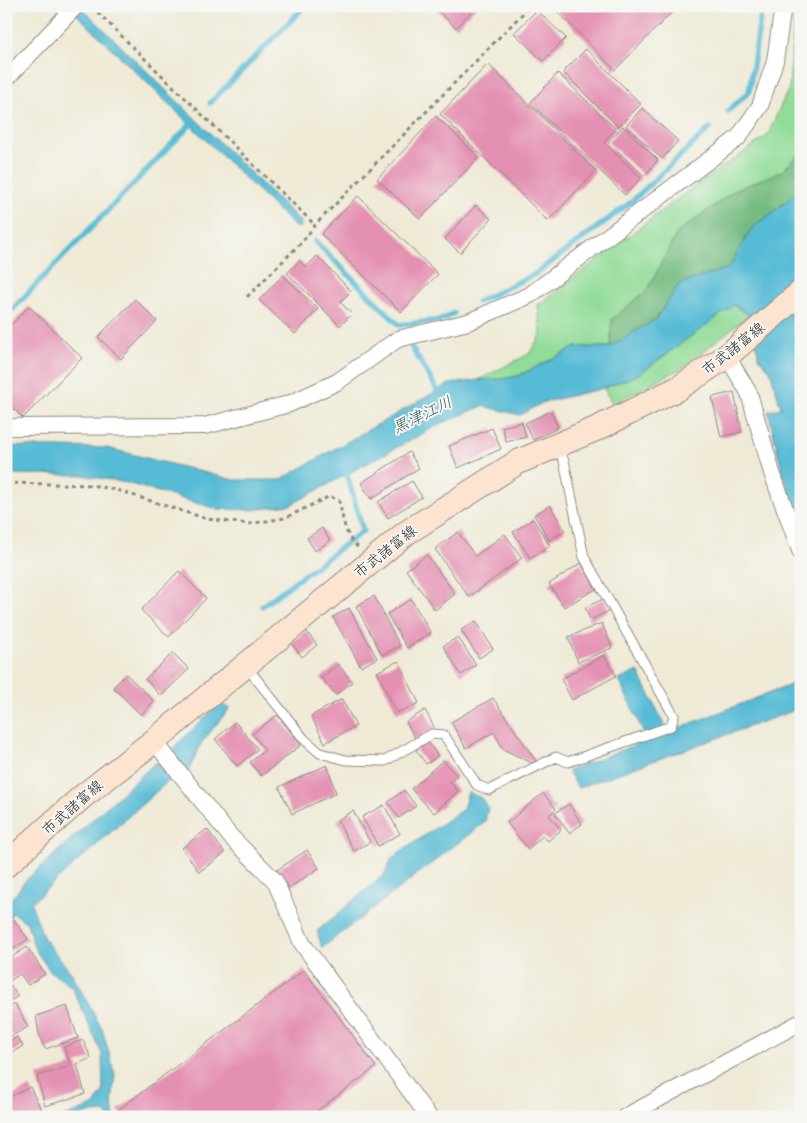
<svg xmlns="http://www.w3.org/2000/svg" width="807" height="1123" font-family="'Patrick Hand','Klee One',sans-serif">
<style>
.green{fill:#91dc98;stroke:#5e8462}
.forest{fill:#74bc80;stroke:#507456}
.water{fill:#57bbd5;stroke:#417380}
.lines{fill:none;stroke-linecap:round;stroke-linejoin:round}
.stream{stroke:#57bbd5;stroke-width:5.5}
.building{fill:#e490b2}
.service-casing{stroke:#8d8a80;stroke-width:11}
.minor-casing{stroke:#8d8a80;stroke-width:18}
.secondary-casing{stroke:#8d8a80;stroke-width:26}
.path{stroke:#8d8a80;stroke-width:3;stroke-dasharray:4 4;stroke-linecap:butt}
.service{stroke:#fff;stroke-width:9}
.minor{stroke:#fff;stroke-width:16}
.secondary{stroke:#fde4d1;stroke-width:24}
.labels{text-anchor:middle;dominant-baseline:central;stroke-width:4;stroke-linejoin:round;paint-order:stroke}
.street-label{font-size:15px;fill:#2b2b2b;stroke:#f6f6f2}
.water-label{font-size:16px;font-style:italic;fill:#3a5d66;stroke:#f6f6f2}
</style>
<rect width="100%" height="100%" fill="#f6f6f2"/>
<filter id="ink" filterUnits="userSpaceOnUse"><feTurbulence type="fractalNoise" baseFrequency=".02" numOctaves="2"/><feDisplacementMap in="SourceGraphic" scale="10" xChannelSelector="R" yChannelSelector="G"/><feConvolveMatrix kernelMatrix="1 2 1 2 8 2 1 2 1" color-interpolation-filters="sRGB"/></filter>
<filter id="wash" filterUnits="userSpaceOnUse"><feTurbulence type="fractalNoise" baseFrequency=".0096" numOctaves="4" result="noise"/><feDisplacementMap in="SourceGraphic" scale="20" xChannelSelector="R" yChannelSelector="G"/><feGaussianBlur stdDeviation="1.12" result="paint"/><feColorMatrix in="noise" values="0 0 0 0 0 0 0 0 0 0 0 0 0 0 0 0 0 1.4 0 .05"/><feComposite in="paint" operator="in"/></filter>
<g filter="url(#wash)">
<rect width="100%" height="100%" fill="#efead6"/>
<path class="green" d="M 795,6 L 801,6 L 801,152 L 782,171 L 735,190 L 677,233 L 648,289 L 613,319 L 610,347 L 576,347 L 518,376 L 502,379 L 478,380 L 529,354 L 541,335 L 538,305 L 681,196 L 767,136 L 789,88 Z
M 733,305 L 749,315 L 682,368 L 612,404 L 604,388 L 639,374 Z"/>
<path class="forest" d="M 801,152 L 801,188 L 791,198 L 751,229 L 729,268 L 679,284 L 656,319 L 610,347 L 612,319 L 648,289 L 677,233 L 735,190 L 782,171 Z"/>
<path class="water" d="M 68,6 L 80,6 L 301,222 L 301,227 L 295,227 Z
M 801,188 L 801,264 L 795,275 L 801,291 L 801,523 L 783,474 L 768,411 L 781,408 L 770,370 L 759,358 L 749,315 L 734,305 L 639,374 L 604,388 L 544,402 L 520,415 L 483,406 L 442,423 L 290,505 L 252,510 L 217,509 L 127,483 L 82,475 L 6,474 L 6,446 L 107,448 L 234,480 L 280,480 L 449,384 L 478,380 L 502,379 L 518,376 L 576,347 L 610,347 L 656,319 L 679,284 L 729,268 L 751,229 L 791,198 Z
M 638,671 L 668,732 L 801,681 L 801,708 L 578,788 L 568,771 L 647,740 L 619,680 Z
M 219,704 L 230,708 L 202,742 L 189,770 L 183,768 L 31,903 L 44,939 L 72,974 L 102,1029 L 115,1074 L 112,1105 L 115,1117 L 109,1117 L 105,1112 L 88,1113 L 81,1117 L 64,1117 L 93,1106 L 103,1092 L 102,1054 L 72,987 L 51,972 L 35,950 L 27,923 L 14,913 L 6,917 L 6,902 L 16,894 L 24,882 L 155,763 L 162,763 L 173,755 L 174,747 Z
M 468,792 L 481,798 L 488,807 L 485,822 L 322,948 L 317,931 L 384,875 L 392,858 L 463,809 Z"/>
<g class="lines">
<path class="stream" d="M 210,103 L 305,6
M 728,111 L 749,92 L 762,6
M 315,241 L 399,325 L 441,320 L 454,313
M 477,302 L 535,274 L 630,203 L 710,128
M 6,316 L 190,125
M 412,348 L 442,398
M 262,606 L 363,531 L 345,467"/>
</g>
<g id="blocks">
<path class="building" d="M 433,6 L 477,6 L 456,28 Z
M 552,6 L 678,6 L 615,70 Z
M 537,10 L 566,38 L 543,61 L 514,33 Z
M 586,49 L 641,104 L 618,127 L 563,72 Z
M 488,64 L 596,171 L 548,221 L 440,114 Z
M 558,73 L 616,129 L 604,142 L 641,178 L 625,195 L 530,103 Z
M 642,108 L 678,141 L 662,159 L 626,126 Z
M 436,116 L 479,157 L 420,219 L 377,179 Z
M 623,126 L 658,160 L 644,176 L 608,142 Z
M 358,196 L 438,274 L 401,312 L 321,234 Z
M 476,205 L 491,219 L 460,253 L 445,239 Z
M 317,256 L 351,291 L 340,302 L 352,314 L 340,326 L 287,273 L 299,261 L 306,267 Z
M 283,275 L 318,309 L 295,334 L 259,300 Z
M 135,299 L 157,321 L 121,359 L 98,337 Z
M 29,306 L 82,358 L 23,418 L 6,401 L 6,330 Z
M 734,392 L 742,432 L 721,437 L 712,397 Z
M 551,411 L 558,428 L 533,440 L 525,423 Z
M 522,422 L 526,437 L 506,442 L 502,427 Z
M 492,428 L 501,449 L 458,468 L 449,446 Z
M 409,452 L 419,468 L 371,499 L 361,483 Z
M 412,481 L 422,497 L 388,518 L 378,502 Z
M 550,505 L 565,531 L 549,540 L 534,515 Z
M 533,519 L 550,546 L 530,558 L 513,532 Z
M 322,528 L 330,541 L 315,551 L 307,538 Z
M 458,532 L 475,556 L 505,534 L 522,558 L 469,597 L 435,549 Z
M 427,555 L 455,594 L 435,610 L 406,570 Z
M 581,563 L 596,589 L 564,607 L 549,584 Z
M 179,571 L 206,598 L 169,637 L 141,610 Z
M 374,596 L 400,646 L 382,655 L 356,606 Z
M 411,599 L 431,633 L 407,648 L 387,614 Z
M 604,599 L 609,611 L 590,620 L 585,607 Z
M 349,608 L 377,658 L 361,667 L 333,617 Z
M 476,621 L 493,649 L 479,658 L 461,630 Z
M 602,623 L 612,648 L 578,662 L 568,637 Z
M 306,631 L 317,645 L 302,657 L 291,643 Z
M 458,637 L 476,665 L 461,675 L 443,646 Z
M 173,653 L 189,669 L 161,696 L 145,679 Z
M 604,655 L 616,676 L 572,700 L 561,679 Z
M 398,661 L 419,703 L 397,713 L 377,672 Z
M 338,664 L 352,682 L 336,695 L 321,678 Z
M 126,674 L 154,701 L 141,715 L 113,687 Z
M 493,698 L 540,767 L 503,749 L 494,732 L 466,748 L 451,722 Z
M 342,699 L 356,726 L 325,743 L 311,716 Z
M 425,710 L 435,729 L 416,740 L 406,722 Z
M 277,715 L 301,745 L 261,776 L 250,762 L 265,750 L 252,734 Z
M 235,722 L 258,749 L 237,766 L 215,739 Z
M 428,742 L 438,756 L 426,764 L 416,750 Z
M 443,760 L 457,776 L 450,782 L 458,791 L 434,813 L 411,789 Z
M 327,765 L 336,793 L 292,814 L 279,787 Z
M 404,790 L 416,806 L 399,818 L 388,802 Z
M 543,793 L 556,809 L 549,815 L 561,830 L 548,841 L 543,836 L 528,849 L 507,823 Z
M 569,804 L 582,824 L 569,833 L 555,813 Z
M 384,805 L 400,834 L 378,846 L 362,817 Z
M 353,811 L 370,842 L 354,851 L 337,820 Z
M 207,829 L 225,853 L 199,872 L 182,848 Z
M 307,850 L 319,868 L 289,888 L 277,870 Z
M 12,917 L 28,939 L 6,954 L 6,921 Z
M 27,947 L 45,974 L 28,985 L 20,974 L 6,983 L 6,961 Z
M 304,970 L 376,1067 L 309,1117 L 123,1117 L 118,1110 Z
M 10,985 L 18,996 L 6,1004 L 6,987 Z
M 15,1004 L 28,1027 L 6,1039 L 6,1009 Z
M 67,1006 L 78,1038 L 45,1049 L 39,1034 L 36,1016 Z
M 17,1037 L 23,1046 L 6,1056 L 6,1044 Z
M 83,1040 L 91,1058 L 77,1064 L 85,1094 L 45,1106 L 37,1076 L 71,1066 L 64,1047 Z
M 30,1087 L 45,1117 L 6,1117 L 6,1099 Z"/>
</g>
</g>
<g filter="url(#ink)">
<use href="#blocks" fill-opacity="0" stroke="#8d8a80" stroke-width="1"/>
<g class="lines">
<defs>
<path id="service" d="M 246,666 L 304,739 L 320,753 L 346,760 L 385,761 L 432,734 L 444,735 L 477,785 L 489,790 L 556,757 L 568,762 L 671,726 L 674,716 L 584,557 L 564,461 L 557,446"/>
<path id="minor" d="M 6,79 L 76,6
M 727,356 L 749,393 L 772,473 L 801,553
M 6,427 L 205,426 L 289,404 L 337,382 L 398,339 L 468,322 L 530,295 L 738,138 L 760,106 L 775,61 L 783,6
M 154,741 L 230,836 L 275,881 L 302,943 L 429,1117
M 625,1117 L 801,1022"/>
<path id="secondary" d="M 6,865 L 82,797 L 154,741 L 406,533 L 518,462 L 598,428 L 677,389 L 727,356 L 801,292"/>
</defs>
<use href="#service" class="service-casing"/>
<use href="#minor" class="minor-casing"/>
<use href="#secondary" class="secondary-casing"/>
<path class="path" d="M 92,7 L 315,225
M 247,297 L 303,241 L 315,225 L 530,6
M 6,483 L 92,485 L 120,491 L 207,519 L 248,524 L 285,518 L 330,496 L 339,501 C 343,516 344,537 358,547"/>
<use href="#service" class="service"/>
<use href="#minor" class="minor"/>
<use href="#secondary" class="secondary"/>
</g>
</g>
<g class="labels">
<g class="street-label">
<text transform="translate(733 348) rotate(-38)">市武諸富線</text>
<text transform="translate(385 551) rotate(-38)">市武諸富線</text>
<text transform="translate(72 807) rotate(-41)">市武諸富線</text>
</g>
<g class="water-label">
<text transform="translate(422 414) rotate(-26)">黒津江川</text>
</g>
</g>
<rect width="807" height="1123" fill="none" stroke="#f6f6f2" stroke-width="25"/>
</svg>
